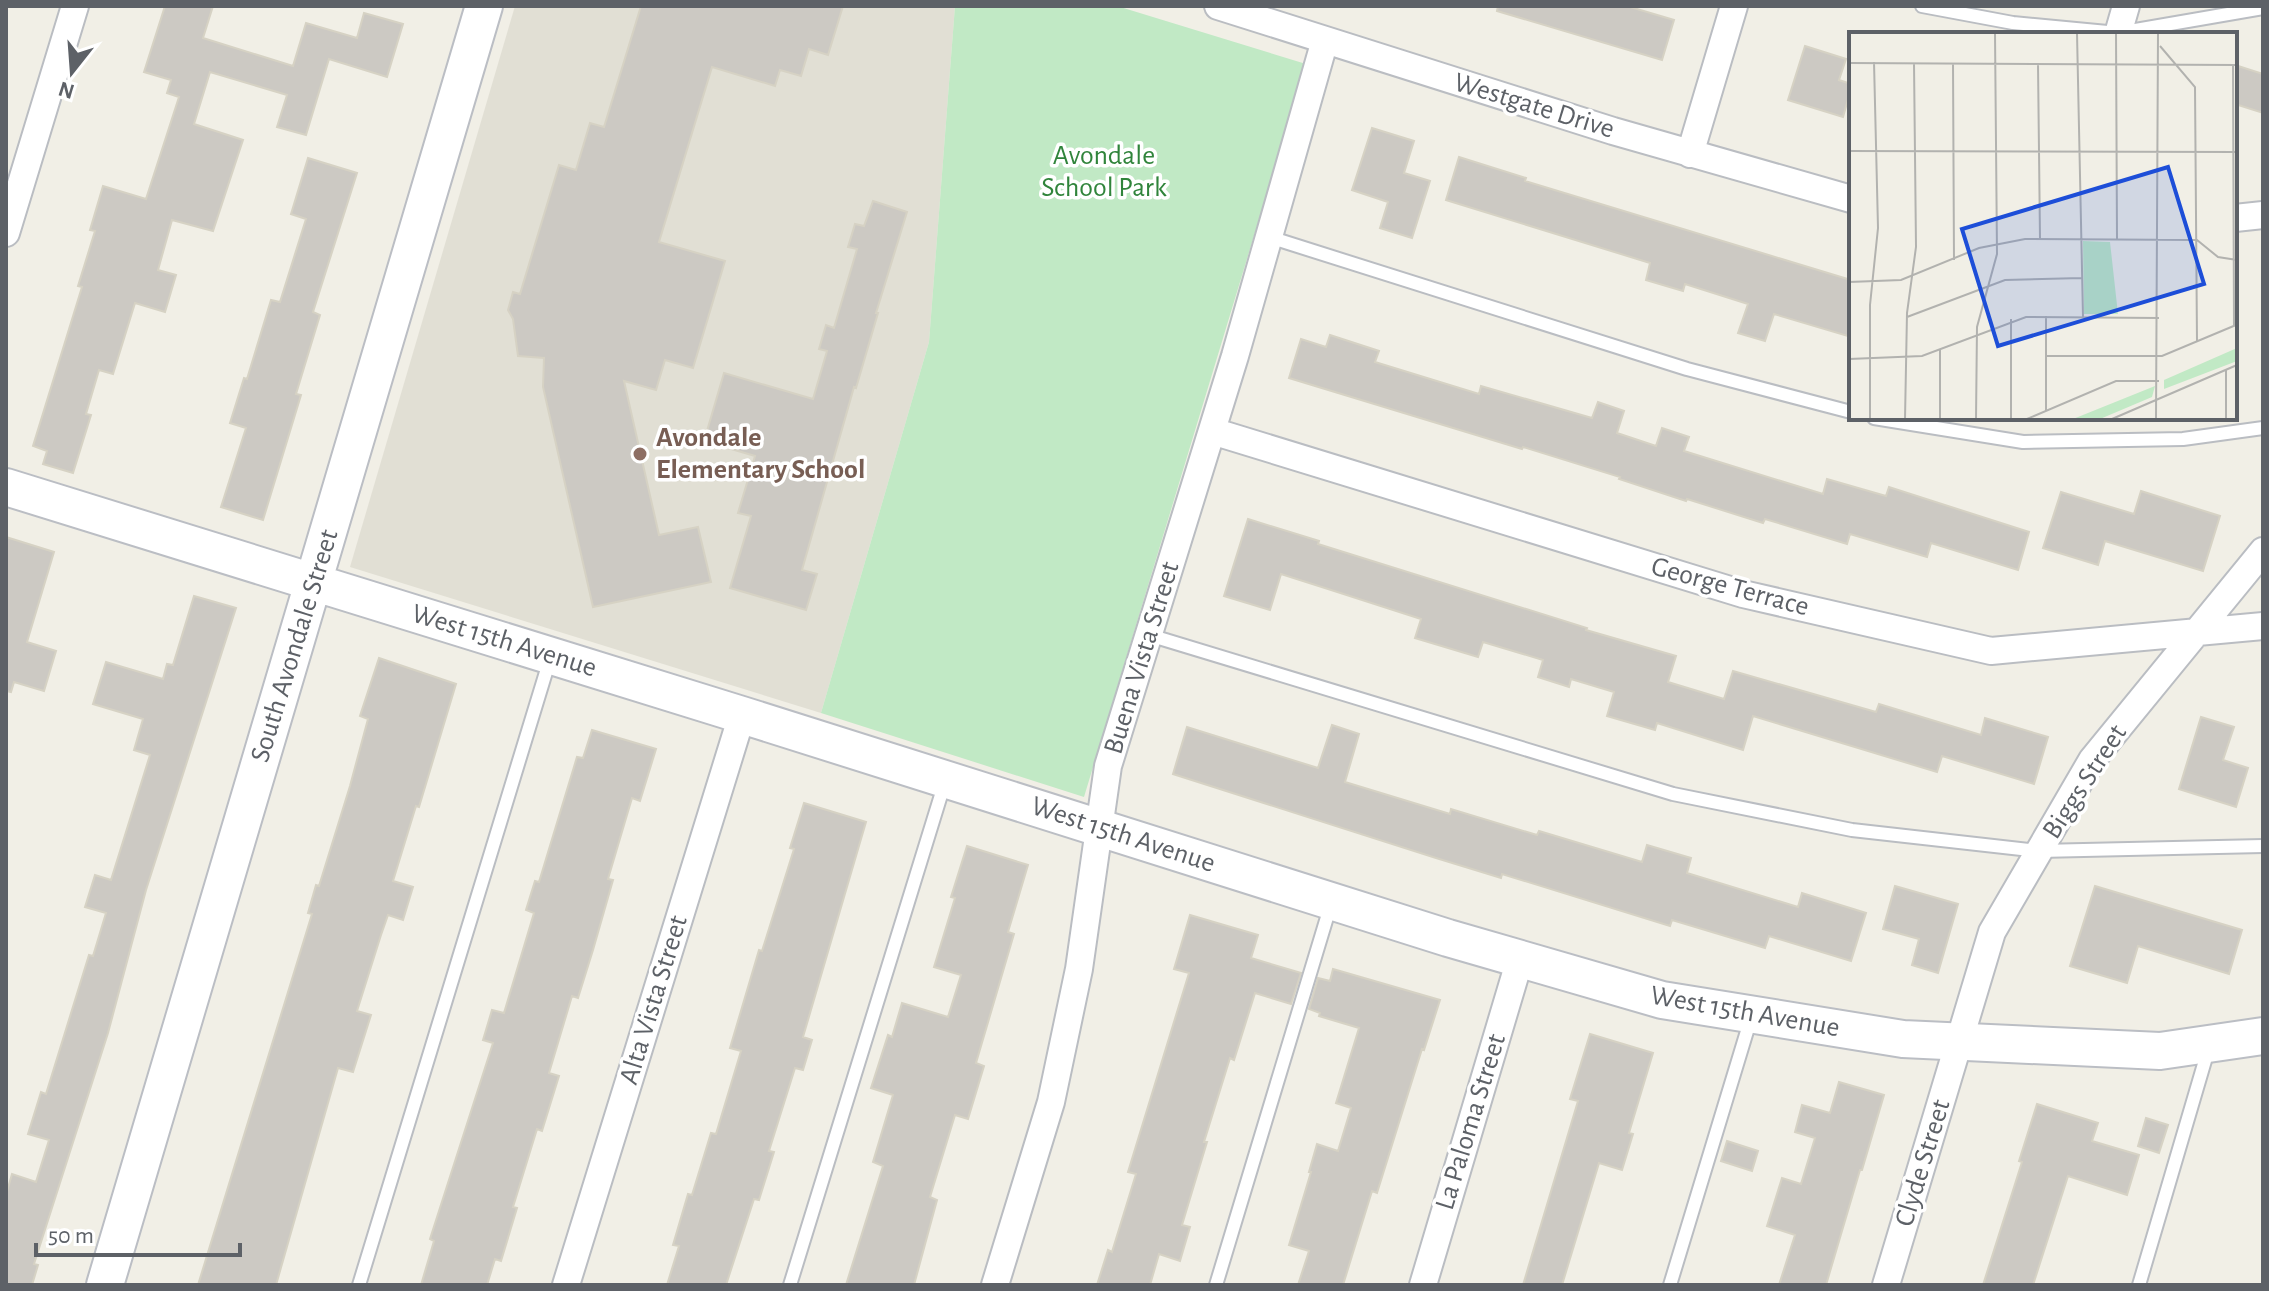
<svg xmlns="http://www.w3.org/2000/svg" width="2269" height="1291" font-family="'Alegreya Sans',sans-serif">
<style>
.education{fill:#e1dfd4}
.green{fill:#c1e9c5}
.building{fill:#ccc9c3;stroke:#d6d2c4;stroke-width:2}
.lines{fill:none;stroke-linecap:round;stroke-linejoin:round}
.lane-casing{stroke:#babdc2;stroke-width:16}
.street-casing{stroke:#babdc2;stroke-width:30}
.secondary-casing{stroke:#bbbec4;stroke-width:40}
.lane{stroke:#fff;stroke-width:12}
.street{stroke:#fff;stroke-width:26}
.secondary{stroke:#fff;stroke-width:36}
.education-dot{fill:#8d6e63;stroke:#fff;stroke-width:3}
.labels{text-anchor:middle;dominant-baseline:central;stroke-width:7;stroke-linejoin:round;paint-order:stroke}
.street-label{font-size:28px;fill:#5d6167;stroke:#fff}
.park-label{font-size:28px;fill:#30843b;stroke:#fff}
.education-label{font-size:28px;font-weight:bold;fill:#785e54;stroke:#fff;text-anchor:start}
.inset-road{fill:none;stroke:#b2b2af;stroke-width:2}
.view{fill:#1d4ed8;fill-opacity:0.15;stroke:#1d4ed8;stroke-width:4}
.inset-edge{fill:none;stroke:#5d6167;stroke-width:4}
</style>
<rect width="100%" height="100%" fill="#f1efe6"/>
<path class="education" d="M 515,6 L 955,6 L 929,342 L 821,713 L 350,567 Z"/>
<path class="green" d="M 955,6 L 1117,6 L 1306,64 L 1084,797 L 821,713 L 929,342 Z"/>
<path class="building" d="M 165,6 L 213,6 L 203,38 L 293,66 L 306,23 L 357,38 L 364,13 L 403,24 L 387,77 L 329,59 L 306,135 L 277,127 L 287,95 L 210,72 L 194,124 L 243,140 L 213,231 L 172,220 L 158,270 L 176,275 L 165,312 L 135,303 L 113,374 L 99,370 L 86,414 L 91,415 L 73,473 L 43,464 L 47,451 L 33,446 L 82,287 L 78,286 L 95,231 L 90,230 L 103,186 L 146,199 L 179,97 L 167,93 L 171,80 L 144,72 Z
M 641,6 L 843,6 L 828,55 L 809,49 L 801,76 L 780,70 L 775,86 L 712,67 L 659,242 L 725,261 L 693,368 L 665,360 L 656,390 L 624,381 L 659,535 L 698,527 L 711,582 L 593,607 L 543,387 L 544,358 L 518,356 L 513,319 L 508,310 L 513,292 L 520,294 L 559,165 L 576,170 L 590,123 L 604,127 Z
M 1498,6 L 1627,6 L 1674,20 L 1662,60 L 1497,11 Z
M 1805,46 L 1846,59 L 1839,80 L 1851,84 L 1851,89 L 1843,117 L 1788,100 Z
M 2235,65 L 2263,74 L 2263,113 L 2235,104 Z
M 1372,128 L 1414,141 L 1404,173 L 1430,181 L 1412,238 L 1380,228 L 1388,202 L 1352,190 Z
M 1459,157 L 1526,178 L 1525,181 L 1851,280 L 1851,337 L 1774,314 L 1765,341 L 1738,333 L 1748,304 L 1685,284 L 1683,291 L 1646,280 L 1650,263 L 1446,200 Z
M 308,158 L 357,173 L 313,312 L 320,315 L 296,394 L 301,395 L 263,520 L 221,507 L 246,428 L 230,423 L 244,378 L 247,379 L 271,300 L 280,302 L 306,219 L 291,214 Z
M 873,201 L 907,212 L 876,313 L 878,313 L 856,388 L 854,387 L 802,570 L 817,574 L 806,610 L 730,588 L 751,516 L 738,513 L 755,456 L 704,441 L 724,373 L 813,399 L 827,351 L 819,349 L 826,325 L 834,328 L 857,249 L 848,247 L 855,224 L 864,226 Z
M 1330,335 L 1379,351 L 1375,362 L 1479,394 L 1481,386 L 1592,418 L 1598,402 L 1624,411 L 1617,433 L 1656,446 L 1662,428 L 1689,437 L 1684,451 L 1823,494 L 1827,479 L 1886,496 L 1889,487 L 2029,532 L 2018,570 L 1931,543 L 1927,557 L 1850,534 L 1847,544 L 1765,519 L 1763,523 L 1687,499 L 1686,501 L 1619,479 L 1620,477 L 1523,447 L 1522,449 L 1289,378 L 1301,339 L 1326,347 Z
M 2141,491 L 2220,516 L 2203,571 L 2105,541 L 2098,565 L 2043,548 L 2061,492 L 2134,514 Z
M 1248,519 L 1319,541 L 1318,544 L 1587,628 L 1586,630 L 1676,656 L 1668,682 L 1724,699 L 1733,671 L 1876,712 L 1879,704 L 1981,735 L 1985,718 L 2048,737 L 2034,784 L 1942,756 L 1937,772 L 1753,716 L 1743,750 L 1657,723 L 1655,730 L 1607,716 L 1614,692 L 1571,679 L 1569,687 L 1538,677 L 1543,660 L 1483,642 L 1478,657 L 1415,638 L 1421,619 L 1328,589 L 1281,574 L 1270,610 L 1224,596 Z
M 6,537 L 54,552 L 27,642 L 56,651 L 44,691 L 14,682 L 11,692 L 6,691 Z
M 194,596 L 236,608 L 146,890 L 108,1033 L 34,1264 L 38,1265 L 32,1285 L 6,1285 L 6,1195 L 12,1174 L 36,1182 L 49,1140 L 28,1134 L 41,1092 L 46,1094 L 89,955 L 93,956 L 106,913 L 85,907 L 95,875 L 111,880 L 150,755 L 134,750 L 143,719 L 93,704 L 106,662 L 163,679 L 167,664 L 173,665 Z
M 379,658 L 456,684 L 419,807 L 416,806 L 393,881 L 413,887 L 403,920 L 388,915 L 381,935 L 357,1011 L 371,1015 L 353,1072 L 338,1068 L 276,1285 L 198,1285 L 312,914 L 308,913 L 316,885 L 319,886 L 350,786 L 368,719 L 360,716 Z
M 2201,717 L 2234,727 L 2223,760 L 2248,768 L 2236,807 L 2179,789 Z
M 1332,725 L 1359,734 L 1345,782 L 1450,814 L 1451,809 L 1537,835 L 1539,831 L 1642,862 L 1647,845 L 1691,858 L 1687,873 L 1798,907 L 1802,893 L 1866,913 L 1851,961 L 1769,936 L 1765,948 L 1672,920 L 1670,926 L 1502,874 L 1501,878 L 1436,858 L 1173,774 L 1187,727 L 1318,768 Z
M 592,730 L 656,749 L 640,801 L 632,798 L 608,879 L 613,880 L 593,950 L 578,998 L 572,996 L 549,1073 L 559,1076 L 542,1131 L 537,1129 L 513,1207 L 517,1208 L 501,1261 L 495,1259 L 487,1285 L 421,1285 L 434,1241 L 430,1239 L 493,1043 L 483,1040 L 492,1010 L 504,1013 L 534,913 L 526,910 L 535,881 L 539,882 L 577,757 L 583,758 Z
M 804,803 L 866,822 L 803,1037 L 812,1040 L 803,1070 L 795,1068 L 769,1151 L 774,1152 L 759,1200 L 754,1199 L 726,1285 L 667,1285 L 679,1246 L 673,1245 L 688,1194 L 692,1195 L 711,1133 L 716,1134 L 741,1051 L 730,1048 L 759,950 L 762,951 L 794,849 L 790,848 Z
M 967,846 L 1028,865 L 1008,932 L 1014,934 L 976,1063 L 984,1066 L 968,1119 L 955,1115 L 930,1197 L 937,1200 L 914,1285 L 846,1285 L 883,1166 L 873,1162 L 893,1095 L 871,1088 L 888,1035 L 892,1037 L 902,1003 L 948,1017 L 961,975 L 934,967 L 955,898 L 951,897 Z
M 1895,886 L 1958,904 L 1938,973 L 1912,965 L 1919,939 L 1883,929 Z
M 2095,886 L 2242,930 L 2229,974 L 2138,946 L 2127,983 L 2070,966 Z
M 1190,915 L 1258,935 L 1251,958 L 1301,973 L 1291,1004 L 1255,993 L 1234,1060 L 1230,1058 L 1204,1142 L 1207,1142 L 1182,1225 L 1190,1227 L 1180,1261 L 1159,1254 L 1150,1285 L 1097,1285 L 1108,1250 L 1112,1252 L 1136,1174 L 1128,1172 L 1189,973 L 1174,969 Z
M 1333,969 L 1440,1000 L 1424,1050 L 1422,1049 L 1377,1193 L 1372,1191 L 1343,1285 L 1298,1285 L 1309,1251 L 1289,1245 L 1311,1172 L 1309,1172 L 1317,1144 L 1338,1151 L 1351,1108 L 1336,1103 L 1359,1028 L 1319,1016 L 1320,1013 L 1309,1009 L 1318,978 L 1330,981 Z
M 1590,1034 L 1653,1053 L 1629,1133 L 1633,1134 L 1622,1170 L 1599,1163 L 1562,1285 L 1523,1285 L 1578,1101 L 1570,1099 Z
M 1839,1082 L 1884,1095 L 1862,1170 L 1860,1170 L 1826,1285 L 1779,1285 L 1795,1235 L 1767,1226 L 1782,1178 L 1801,1184 L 1815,1138 L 1795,1132 L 1802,1105 L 1830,1113 Z
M 2037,1104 L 2098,1123 L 2092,1141 L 2139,1155 L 2127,1195 L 2068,1176 L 2033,1285 L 1983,1285 L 2022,1162 L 2019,1161 Z
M 2146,1118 L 2168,1125 L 2159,1153 L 2138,1146 Z
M 1727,1141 L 1758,1151 L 1752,1171 L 1721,1161 Z"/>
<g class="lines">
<defs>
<path id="lane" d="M 1922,6 L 2013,23 L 2118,33 L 2263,8
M 1269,237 L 1687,369 L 1851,412
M 1874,418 L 2023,442 L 2183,439 L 2263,428
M 1149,635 L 1673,794 L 1852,830 L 2039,851 L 2263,846
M 359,1285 L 550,659
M 790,1285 L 945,782
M 1216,1285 L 1331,904
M 1670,1285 L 1751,1018
M 2139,1285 L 2209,1047"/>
<path id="street" d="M 1218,6 L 1613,131 L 1851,199
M 2118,34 L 2126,6
M 1690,154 L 1734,6
M 2235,218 L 2263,215
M 6,233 L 75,6
M 1212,431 L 1743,594 L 1991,651 L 2263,626
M 566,1285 L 742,715
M 995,1285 L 1051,1102 L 1079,969 L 1108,766 L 1235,356 L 1325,40
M 1423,1285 L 1520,959
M 1886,1285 L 1992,932 L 2092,760 L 2263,551"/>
<path id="secondary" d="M 6,487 L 742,715 L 1448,938 L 1662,1000 L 1903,1039 L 2160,1051 L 2263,1036
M 105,1285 L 484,6"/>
</defs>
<use href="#lane" class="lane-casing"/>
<use href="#street" class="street-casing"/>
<use href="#secondary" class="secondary-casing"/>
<use href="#lane" class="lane"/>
<use href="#street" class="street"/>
<use href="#secondary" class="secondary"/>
</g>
<circle class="education-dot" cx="640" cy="454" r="8"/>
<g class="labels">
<g class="street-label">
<text transform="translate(1534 106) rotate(17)">Westgate Drive</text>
<text transform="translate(1730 587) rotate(15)">George Terrace</text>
<text transform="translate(504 641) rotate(17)">West 15th Avenue</text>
<text transform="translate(295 646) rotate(-73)">South Avondale Street</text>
<text transform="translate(1142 658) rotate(-73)">Buena Vista Street</text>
<text transform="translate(2085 782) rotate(-57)">Biggs Street</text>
<text transform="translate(1123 835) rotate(18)">West 15th Avenue</text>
<text transform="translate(654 1000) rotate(-73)">Alta Vista Street</text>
<text transform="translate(1745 1012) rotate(10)">West 15th Avenue</text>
<text transform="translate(1471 1122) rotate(-73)">La Paloma Street</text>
<text transform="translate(1923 1163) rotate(-73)">Clyde Street</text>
</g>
<g class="park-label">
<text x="1104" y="156">Avondale<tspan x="1104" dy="32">School Park</tspan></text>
</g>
<g class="education-label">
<text x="656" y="438">Avondale<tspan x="656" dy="32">Elementary School</tspan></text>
</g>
</g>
<g transform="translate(1849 32)">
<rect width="388" height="388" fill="#f1efe6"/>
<path d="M 234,209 L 261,210 L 269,282 L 235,282 ZM 388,316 L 388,329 L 315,357 L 315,348 ZM 306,354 L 303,365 L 251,387 L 224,387 Z" fill="#c1e9c5"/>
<path class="inset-road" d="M 228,1 L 234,285M 267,1 L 268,207M 311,14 L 346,55 L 348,310M 0,31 L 388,33M 104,31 L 105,228M 189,32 L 191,207M 384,33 L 385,294M 0,119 L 388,120M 0,250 L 52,248 L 130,216 L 176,207 L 348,208 L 369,225 L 388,228M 197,284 L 197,379M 58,285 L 156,248 L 233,246M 198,324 L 313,324 L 387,293M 0,327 L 73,324 L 177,285 L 310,286M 377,338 L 377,387M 21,387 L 21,273 L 29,196 L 25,30M 56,387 L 58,281 L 67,215 L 65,31M 91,387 L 91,318M 127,387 L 128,295 L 148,222 L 146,1M 162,387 L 162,287M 178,387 L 267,349 L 310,349M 263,387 L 388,333M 307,387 L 309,1"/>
<path class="view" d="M 319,135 L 355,252 L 149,314 L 113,197 Z"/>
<rect width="388" height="388" class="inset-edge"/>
</g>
<rect width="2269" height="1291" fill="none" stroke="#5d6167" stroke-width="16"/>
<g transform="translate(72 72) rotate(197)" stroke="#ffffff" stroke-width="6" paint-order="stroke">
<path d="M0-6L14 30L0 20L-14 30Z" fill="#5d6167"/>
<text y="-12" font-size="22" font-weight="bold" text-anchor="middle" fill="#5d6167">N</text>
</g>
<path d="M36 1243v12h204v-12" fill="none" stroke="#5d6167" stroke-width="4"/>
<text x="48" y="1243" font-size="24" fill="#5d6167" stroke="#ffffff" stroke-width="6" paint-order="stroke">50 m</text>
</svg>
